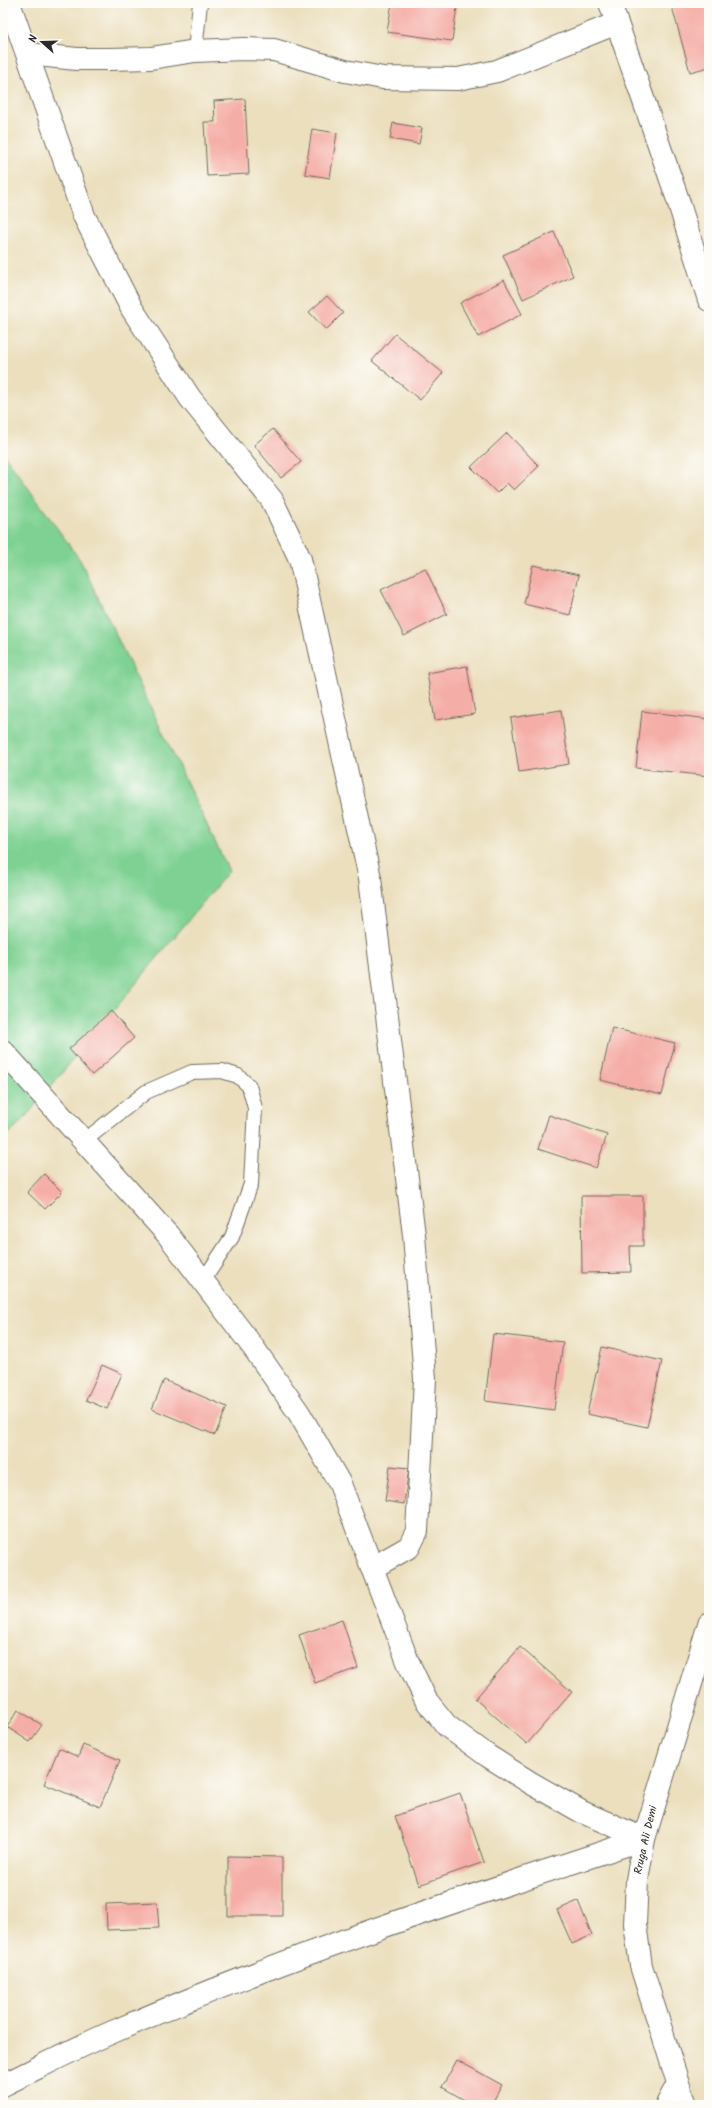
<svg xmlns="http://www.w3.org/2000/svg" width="712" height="2108" font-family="Kalam,sans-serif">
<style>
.green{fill:#7ed193;stroke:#547e5f}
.building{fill:#f5aea7}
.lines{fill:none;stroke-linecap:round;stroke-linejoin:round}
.lane-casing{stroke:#6e6a5e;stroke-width:16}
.street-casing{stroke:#6e6a5e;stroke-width:24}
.secondary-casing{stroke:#6e6a5e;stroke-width:24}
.lane{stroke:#fff;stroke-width:14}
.street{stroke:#fff;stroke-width:22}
.secondary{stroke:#fff;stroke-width:22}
.labels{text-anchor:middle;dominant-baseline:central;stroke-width:3;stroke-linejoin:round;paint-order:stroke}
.street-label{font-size:11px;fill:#2b2b2b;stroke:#fdfcf7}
</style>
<rect width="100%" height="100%" fill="#fdfcf7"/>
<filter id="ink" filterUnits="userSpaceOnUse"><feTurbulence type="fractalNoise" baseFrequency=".025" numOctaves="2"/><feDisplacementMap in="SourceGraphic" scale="8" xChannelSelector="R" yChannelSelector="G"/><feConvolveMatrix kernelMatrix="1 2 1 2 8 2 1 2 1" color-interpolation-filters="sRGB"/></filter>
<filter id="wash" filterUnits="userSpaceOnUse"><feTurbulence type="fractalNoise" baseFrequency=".012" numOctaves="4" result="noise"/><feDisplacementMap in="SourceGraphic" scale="16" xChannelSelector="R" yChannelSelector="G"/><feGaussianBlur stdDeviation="0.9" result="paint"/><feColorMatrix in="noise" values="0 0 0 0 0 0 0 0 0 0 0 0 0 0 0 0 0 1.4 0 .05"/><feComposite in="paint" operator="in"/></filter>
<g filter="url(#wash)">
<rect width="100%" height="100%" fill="#ebdfbe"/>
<path class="green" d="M 3,453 L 80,560 L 229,871 L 28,1114 L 3,1140 Z"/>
<g id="blocks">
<path class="building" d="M 392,3 L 438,3 L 438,5 L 457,7 L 452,41 L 387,32 Z
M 671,3 L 709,3 L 709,67 L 690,72 Z
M 245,99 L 249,174 L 207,176 L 204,122 L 215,122 L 214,101 Z
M 393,123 L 422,128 L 419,144 L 390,139 Z
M 312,129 L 337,133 L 330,178 L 305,174 Z
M 554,232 L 573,276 L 523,299 L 503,255 Z
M 504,280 L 522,314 L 478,337 L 460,303 Z
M 327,296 L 343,313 L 326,330 L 309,312 Z
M 395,334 L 443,373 L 420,400 L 372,361 Z
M 273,429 L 301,462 L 281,478 L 254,445 Z
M 507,433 L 539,466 L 514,490 L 507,483 L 497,493 L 471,467 Z
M 533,565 L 579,575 L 570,615 L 524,604 Z
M 425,568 L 447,614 L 404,636 L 381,590 Z
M 467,666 L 475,714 L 435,720 L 427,673 Z
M 561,710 L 569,764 L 519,772 L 511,718 Z
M 642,711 L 709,719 L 709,776 L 636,768 Z
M 111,1011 L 134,1038 L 92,1075 L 69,1049 Z
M 612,1028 L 675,1043 L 662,1095 L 600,1080 Z
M 549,1115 L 607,1135 L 596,1168 L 538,1149 Z
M 44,1174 L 62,1192 L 45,1209 L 27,1192 Z
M 581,1196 L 643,1196 L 643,1246 L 630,1246 L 631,1272 L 582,1273 Z
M 493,1334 L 563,1342 L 554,1410 L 485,1401 Z
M 602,1347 L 662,1361 L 647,1427 L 587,1414 Z
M 102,1365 L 122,1374 L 107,1409 L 86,1400 Z
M 164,1380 L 227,1407 L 215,1435 L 152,1409 Z
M 390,1466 L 409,1468 L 404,1504 L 385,1501 Z
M 342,1620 L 358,1668 L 315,1683 L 299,1635 Z
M 520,1647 L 572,1692 L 527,1744 L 475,1699 Z
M 18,1710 L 42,1725 L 30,1742 L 7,1727 Z
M 83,1745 L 120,1760 L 100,1807 L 44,1784 L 59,1748 L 78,1757 Z
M 460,1793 L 484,1862 L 419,1885 L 395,1816 Z
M 228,1856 L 282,1857 L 282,1916 L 228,1916 Z
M 578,1901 L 592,1935 L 572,1944 L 557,1910 Z
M 157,1902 L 159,1928 L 107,1930 L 106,1904 Z
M 457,2060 L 502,2085 L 491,2105 L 473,2105 L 442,2087 Z"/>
</g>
</g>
<g filter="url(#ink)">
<use href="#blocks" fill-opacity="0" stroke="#6e6a5e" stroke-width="1"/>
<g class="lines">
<defs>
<path id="lane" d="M 195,51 L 200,3
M 84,1141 L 146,1092 L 192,1072 L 222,1071 L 238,1076 L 249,1086 L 255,1108 L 251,1184 L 232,1237 L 203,1281
M 662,2105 L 676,2079"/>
<path id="street" d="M 9,3 L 84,216 L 132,309 L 190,398 L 272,500 L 300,559 L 370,878 L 414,1235 L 425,1379 L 417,1531 L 409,1547 L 372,1568
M 610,3 L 678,200 L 709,300
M 27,54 L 77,59 L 109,59 L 151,58 L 195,51 L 243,49 L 274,50 L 345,71 L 383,78 L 458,79 L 497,71 L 617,23
M 3,2085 C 40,2067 77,2047 115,2031 C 287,1956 466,1897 644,1839"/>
<path id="secondary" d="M 3,1051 L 168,1235 L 253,1347 L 299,1413 L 340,1484 L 408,1662 L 426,1700 L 447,1726 L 488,1756 L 531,1783 L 582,1812 L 644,1839
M 685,2105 L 641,1966 L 635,1924 L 637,1880 L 644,1839 L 709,1624"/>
</defs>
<use href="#lane" class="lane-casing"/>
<use href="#street" class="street-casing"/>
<use href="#secondary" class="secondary-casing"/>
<use href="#lane" class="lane"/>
<use href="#street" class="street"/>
<use href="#secondary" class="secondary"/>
</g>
</g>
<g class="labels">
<g class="street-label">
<text transform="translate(646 1840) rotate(-77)">Rruga Ali Demi</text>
</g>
</g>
<rect width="712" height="2108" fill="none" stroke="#fdfcf7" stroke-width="16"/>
<g transform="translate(42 42) rotate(290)" stroke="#fdfcf7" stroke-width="3" paint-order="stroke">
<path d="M0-3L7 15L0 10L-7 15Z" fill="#2b2b2b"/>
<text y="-6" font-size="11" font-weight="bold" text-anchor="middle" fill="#2b2b2b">N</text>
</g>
</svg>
